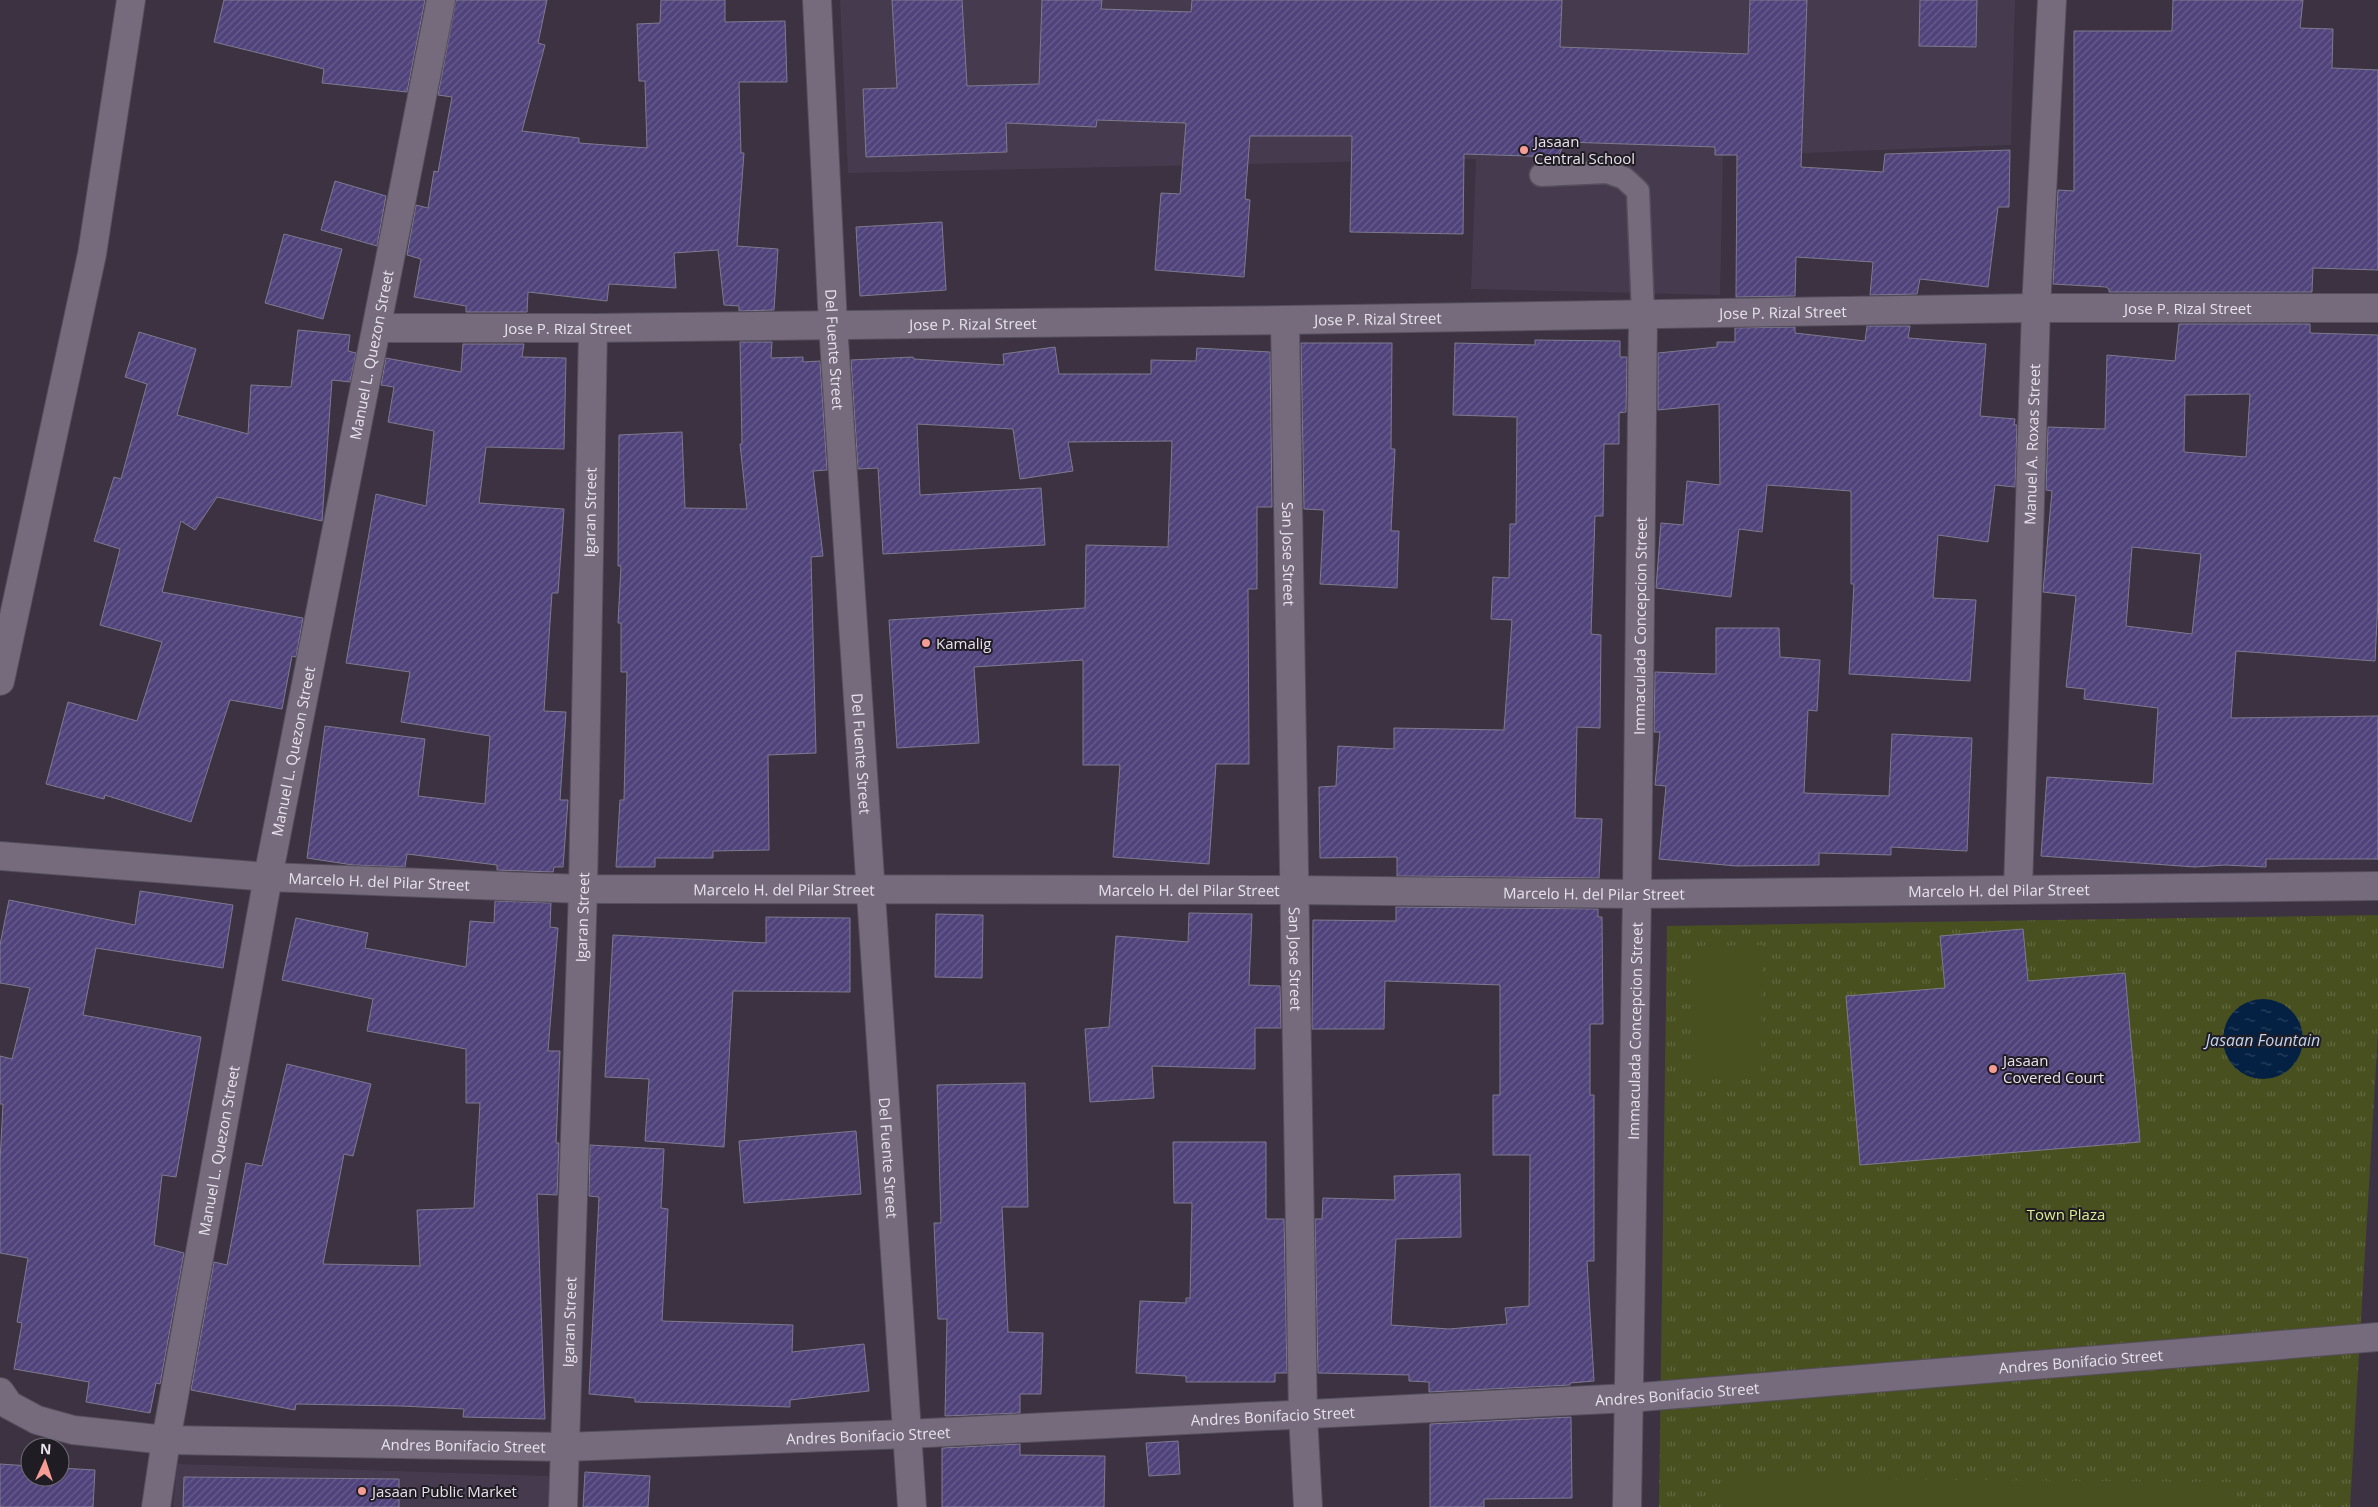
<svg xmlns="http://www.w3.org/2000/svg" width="2378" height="1507" font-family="'Open Sans',sans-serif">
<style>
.built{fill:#463a4f}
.grass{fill:url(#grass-tufts)}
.pitch{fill:#485020}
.water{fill:url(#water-ripples)}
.building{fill:url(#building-hatch);stroke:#7e7a8e;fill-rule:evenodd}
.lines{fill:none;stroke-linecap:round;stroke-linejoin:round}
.service-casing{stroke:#564e5c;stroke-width:25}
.minor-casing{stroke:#564e5c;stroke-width:30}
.service{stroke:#756b7d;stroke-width:22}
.minor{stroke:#756b7d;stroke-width:28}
.poi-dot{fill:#f59c94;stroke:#201c23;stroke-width:2}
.labels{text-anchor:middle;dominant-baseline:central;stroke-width:4;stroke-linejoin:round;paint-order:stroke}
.poi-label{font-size:15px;fill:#e8e2ed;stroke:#201c23;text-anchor:start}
.street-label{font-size:15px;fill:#e8e2ed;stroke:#201c23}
.park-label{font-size:15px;fill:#ddef90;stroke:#201c23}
.water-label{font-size:16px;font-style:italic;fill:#bed5f3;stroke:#201c23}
</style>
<defs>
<pattern id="grass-tufts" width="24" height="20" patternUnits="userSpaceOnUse" patternTransform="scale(1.25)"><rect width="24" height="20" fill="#485020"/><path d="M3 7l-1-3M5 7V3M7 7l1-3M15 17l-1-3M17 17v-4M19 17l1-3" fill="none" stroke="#626941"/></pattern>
<pattern id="water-ripples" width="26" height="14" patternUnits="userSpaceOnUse" patternTransform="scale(1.25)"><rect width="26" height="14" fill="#042143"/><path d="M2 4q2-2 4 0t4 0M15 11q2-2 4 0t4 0" fill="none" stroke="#29415e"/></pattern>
<pattern id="building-hatch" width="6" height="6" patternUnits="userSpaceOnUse" patternTransform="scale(1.25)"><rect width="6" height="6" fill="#50437b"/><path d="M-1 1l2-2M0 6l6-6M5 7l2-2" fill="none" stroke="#695e8e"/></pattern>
</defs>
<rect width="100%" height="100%" fill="#3c3242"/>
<path class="built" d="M 840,0 L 2015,0 L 2011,145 L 1723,156 L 1720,295 L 1471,289 L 1476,159 L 848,173 Z
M 177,1464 L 550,1476 L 549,1507 L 173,1507 Z"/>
<path class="grass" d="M 2378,915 L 2378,1032 L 2350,1507 L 1659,1507 L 1667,926 Z"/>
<path class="pitch" d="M 1762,945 L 1761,1079 L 1694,1079 L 1694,946 Z
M 1722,1478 L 2235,1482 L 2235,1507 L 1721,1507 Z"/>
<path class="water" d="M2223 1039a40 40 0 1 1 80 0a40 40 0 1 1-80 0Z"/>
<path class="building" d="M 224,0 L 425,0 L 407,92 L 322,83 L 324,69 L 214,42 Z
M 456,0 L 547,0 L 538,43 L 545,45 L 522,131 L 579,138 L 579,143 L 647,148 L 645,81 L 639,81 L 637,24 L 660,23 L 661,0 L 725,0 L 725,22 L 785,21 L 787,82 L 739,82 L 741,153 L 744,153 L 737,246 L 778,249 L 774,310 L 739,311 L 739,306 L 724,305 L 718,250 L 674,253 L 676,288 L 609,284 L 607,301 L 528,292 L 527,312 L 466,312 L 466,306 L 414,297 L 421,259 L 407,255 L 416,205 L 428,208 L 434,171 L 438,172 L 452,97 L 438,95 Z
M 892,0 L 962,0 L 967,86 L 1039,84 L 1042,0 L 1102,0 L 1101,9 L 1191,12 L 1192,0 L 1562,0 L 1560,47 L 1748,54 L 1750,0 L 1807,0 L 1801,167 L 1883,172 L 1885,154 L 2010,150 L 2009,207 L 1998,207 L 1988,287 L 1920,279 L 1917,294 L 1870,295 L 1873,262 L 1796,257 L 1795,296 L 1736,297 L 1737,155 L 1715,155 L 1715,147 L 1565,142 L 1558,157 L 1464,154 L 1463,234 L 1350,232 L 1352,136 L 1250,136 L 1245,199 L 1250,200 L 1244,277 L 1155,270 L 1161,193 L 1180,194 L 1186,123 L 1097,120 L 1096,127 L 1006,123 L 1007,152 L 866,157 L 863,89 L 897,88 Z
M 1920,0 L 1977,0 L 1976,47 L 1919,46 Z
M 2173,0 L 2303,0 L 2300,28 L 2333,29 L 2332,68 L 2378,70 L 2378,270 L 2313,268 L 2312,292 L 2109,292 L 2109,289 L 2106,287 L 2053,284 L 2058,190 L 2074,191 L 2074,31 L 2172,31 Z
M 335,181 L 386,196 L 377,246 L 321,230 Z
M 942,222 L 946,290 L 860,296 L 856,227 Z
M 284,234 L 342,249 L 323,319 L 265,303 Z
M 2179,324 L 2310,324 L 2310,333 L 2378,335 L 2378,600 L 2375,661 L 2236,651 L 2231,718 L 2378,716 L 2378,859 L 2266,859 L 2266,867 L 2225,865 L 2195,867 L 2041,856 L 2047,777 L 2153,784 L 2158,708 L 2084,699 L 2085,689 L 2066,687 L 2076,596 L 2043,592 L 2052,491 L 2046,490 L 2048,427 L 2105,429 L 2107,355 L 2175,361 ZM 2250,394 L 2246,457 L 2184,452 L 2185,395 ZM 2132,547 L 2201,554 L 2192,634 L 2126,626 Z
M 1867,326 L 1910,326 L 1908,338 L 1986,344 L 1980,416 L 2015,419 L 2014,425 L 2017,425 L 2015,487 L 1995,485 L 1988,542 L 1938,535 L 1933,598 L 1976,600 L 1970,681 L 1849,674 L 1854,584 L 1851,584 L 1851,491 L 1767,485 L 1762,532 L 1739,529 L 1731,597 L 1656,588 L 1661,523 L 1683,525 L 1687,481 L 1720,485 L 1719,404 L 1658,410 L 1658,353 L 1717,347 L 1717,342 L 1735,342 L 1735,328 L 1795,327 L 1795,333 L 1865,341 Z
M 298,330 L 350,335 L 348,351 L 356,353 L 350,382 L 332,380 L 322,521 L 217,497 L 195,530 L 181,521 L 162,592 L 303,618 L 296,657 L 292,656 L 282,709 L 230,700 L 191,822 L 105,795 L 104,799 L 46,784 L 68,702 L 137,721 L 162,642 L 100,625 L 120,549 L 94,541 L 114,477 L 121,479 L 147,384 L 125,377 L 139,332 L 196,349 L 177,415 L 248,434 L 251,385 L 291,387 Z
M 1535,340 L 1620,341 L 1620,357 L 1627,357 L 1626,412 L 1619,413 L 1619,444 L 1604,444 L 1603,516 L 1595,516 L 1591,634 L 1601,635 L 1600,728 L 1577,727 L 1575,818 L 1602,819 L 1599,878 L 1397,876 L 1397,857 L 1320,858 L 1319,787 L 1336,786 L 1338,746 L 1394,749 L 1394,728 L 1504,730 L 1512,620 L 1491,619 L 1493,577 L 1509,578 L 1510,524 L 1516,524 L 1517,417 L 1453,415 L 1455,343 L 1535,345 Z
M 740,342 L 772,342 L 771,358 L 803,357 L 803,362 L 820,361 L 827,470 L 813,471 L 823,556 L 811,557 L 816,753 L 768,755 L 769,850 L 713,851 L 713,858 L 655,858 L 655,867 L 616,867 L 620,800 L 624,800 L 627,672 L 621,672 L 621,623 L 618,623 L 621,566 L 618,566 L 619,435 L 682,432 L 685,508 L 747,509 L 740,444 L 742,444 Z
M 1301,343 L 1392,343 L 1391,449 L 1395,449 L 1391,531 L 1399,531 L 1397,588 L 1320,584 L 1324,510 L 1304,509 Z
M 463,344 L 524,344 L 522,357 L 566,358 L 564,449 L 486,447 L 479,503 L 564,509 L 558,593 L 552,593 L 544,711 L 566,712 L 560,800 L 568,800 L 563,867 L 554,867 L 553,872 L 497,870 L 497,865 L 407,854 L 405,867 L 353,865 L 307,858 L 325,726 L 425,739 L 418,796 L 485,804 L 490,736 L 401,722 L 410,672 L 346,663 L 376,494 L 426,506 L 434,431 L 388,422 L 394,387 L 381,385 L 386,358 L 461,372 Z
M 1055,347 L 1059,374 L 1151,374 L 1151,360 L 1196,361 L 1197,348 L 1270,352 L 1272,507 L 1257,507 L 1257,589 L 1248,589 L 1249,764 L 1216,764 L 1209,864 L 1113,857 L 1120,765 L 1083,765 L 1083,660 L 974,667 L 979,743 L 897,748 L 889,620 L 1085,608 L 1086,545 L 1168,547 L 1172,441 L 1068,442 L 1073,471 L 1020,479 L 1013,429 L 917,424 L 920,495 L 1041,488 L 1045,545 L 883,554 L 878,468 L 858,469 L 851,360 L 913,357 L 914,359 L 1004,365 L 1003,354 Z
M 1716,628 L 1779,628 L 1780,657 L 1820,660 L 1817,711 L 1808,710 L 1804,793 L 1889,796 L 1892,734 L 1972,738 L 1967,851 L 1891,847 L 1891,855 L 1819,853 L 1819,865 L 1736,866 L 1659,859 L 1666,786 L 1655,785 L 1660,732 L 1654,732 L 1655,672 L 1716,674 Z
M 140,891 L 233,905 L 223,968 L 96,948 L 83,1015 L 201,1037 L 176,1177 L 162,1175 L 154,1245 L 184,1253 L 160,1384 L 156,1383 L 150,1413 L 86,1402 L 89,1382 L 14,1369 L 22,1323 L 17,1322 L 28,1258 L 0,1253 L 0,1161 L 3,1104 L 0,1104 L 0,1056 L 12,1059 L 30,988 L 0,983 L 0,945 L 9,900 L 135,925 Z
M 495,901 L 551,903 L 550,927 L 558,928 L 548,1051 L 560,1051 L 556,1143 L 559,1143 L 557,1195 L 537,1194 L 545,1419 L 463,1417 L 464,1409 L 401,1406 L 296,1404 L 295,1410 L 191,1390 L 214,1262 L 227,1265 L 246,1163 L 262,1166 L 287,1064 L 371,1084 L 353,1156 L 344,1154 L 323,1264 L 420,1266 L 417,1210 L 474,1208 L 480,1103 L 466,1103 L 466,1049 L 367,1031 L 373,999 L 282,980 L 296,918 L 368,933 L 365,948 L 466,967 L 470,921 L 494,923 Z
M 1396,907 L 1598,909 L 1598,917 L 1602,917 L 1603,1024 L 1590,1024 L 1590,1095 L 1594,1095 L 1594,1261 L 1587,1261 L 1594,1381 L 1570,1383 L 1570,1385 L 1429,1392 L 1429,1382 L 1409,1381 L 1409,1375 L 1318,1373 L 1315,1219 L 1322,1219 L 1323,1198 L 1395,1200 L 1394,1176 L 1460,1174 L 1461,1237 L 1396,1239 L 1391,1325 L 1449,1329 L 1507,1324 L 1505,1308 L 1529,1306 L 1530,1155 L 1493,1155 L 1493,1095 L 1500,1095 L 1500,985 L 1385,981 L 1384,1029 L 1312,1029 L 1313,920 L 1396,921 Z
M 1189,913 L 1252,914 L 1249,985 L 1280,986 L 1281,1028 L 1255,1028 L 1255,1069 L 1152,1066 L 1154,1098 L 1090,1102 L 1085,1029 L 1109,1027 L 1116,936 L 1188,942 Z
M 936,914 L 983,915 L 982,978 L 935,977 Z
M 766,917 L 850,918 L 850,992 L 733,991 L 724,1147 L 645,1141 L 649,1079 L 605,1077 L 613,935 L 766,943 Z
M 2023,929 L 2028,981 L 2125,973 L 2140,1142 L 1860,1165 L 1846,996 L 1945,988 L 1940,936 Z
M 1025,1083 L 1028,1207 L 1002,1207 L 1008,1332 L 1043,1333 L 1041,1394 L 1020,1394 L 1020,1413 L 945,1416 L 947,1319 L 938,1319 L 934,1223 L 941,1223 L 937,1085 Z
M 856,1131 L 861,1194 L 744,1203 L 739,1141 Z
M 1173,1142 L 1266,1142 L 1266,1219 L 1284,1219 L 1287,1373 L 1275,1373 L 1275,1382 L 1186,1382 L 1186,1376 L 1136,1373 L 1140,1301 L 1186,1303 L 1186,1298 L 1190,1298 L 1192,1203 L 1174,1203 Z
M 590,1145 L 664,1149 L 661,1208 L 668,1209 L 662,1321 L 793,1325 L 792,1352 L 864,1344 L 869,1391 L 790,1400 L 790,1407 L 635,1402 L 635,1398 L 589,1394 L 599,1197 L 589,1196 Z
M 1571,1417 L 1572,1498 L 1484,1499 L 1484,1507 L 1430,1507 L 1430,1424 Z
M 1178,1441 L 1180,1474 L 1149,1476 L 1146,1443 Z
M 1020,1444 L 1020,1455 L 1105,1456 L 1104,1507 L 942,1507 L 942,1448 Z
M 0,1464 L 30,1466 L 30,1477 L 60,1477 L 60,1468 L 95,1470 L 93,1507 L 0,1507 Z
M 585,1472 L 650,1476 L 648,1507 L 583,1507 Z
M 184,1477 L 399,1479 L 399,1507 L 183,1507 Z"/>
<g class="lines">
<defs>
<path id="service" d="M 1541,175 L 1607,172 L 1624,178 L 1638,191 L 1643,314"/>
<g id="minor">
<path id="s1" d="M 817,0 L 833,325 L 912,1507"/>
<path id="s2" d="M 1285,320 L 1303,1415 L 1308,1507"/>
<path id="s3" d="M 378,328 L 593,328 L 1285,320 L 2036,308 L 2378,308"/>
<path d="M 0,681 L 92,254 L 131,0"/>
<path id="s4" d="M 0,856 L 268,877 L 583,889 L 1294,890 L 1637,894 L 2378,886"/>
<path id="s5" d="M 2018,889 L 2036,308 L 2052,0"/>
<path id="s6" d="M 0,1392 L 9,1405 L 37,1420 L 73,1430 L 166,1440 L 565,1447 L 907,1434 L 1629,1398 L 2378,1337"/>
<path id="s7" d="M 156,1507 L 166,1440 L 268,877 L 441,0"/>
<path id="s8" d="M 563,1507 L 583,889 L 593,328"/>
<path id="s9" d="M 1627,1507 L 1637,894 L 1643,314"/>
</g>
</defs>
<use href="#service" class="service-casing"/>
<use href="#minor" class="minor-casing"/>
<use href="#service" class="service"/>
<use href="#minor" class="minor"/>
</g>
<g class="poi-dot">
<circle cx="1524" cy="150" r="5"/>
<circle cx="926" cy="643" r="5"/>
<circle cx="1993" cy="1069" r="5"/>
<circle cx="362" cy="1491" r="5"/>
</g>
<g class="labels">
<g class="poi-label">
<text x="1534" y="141">Jasaan<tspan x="1534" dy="17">Central School</tspan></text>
<text x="936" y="643">Kamalig</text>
<text x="2003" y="1060">Jasaan<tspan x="2003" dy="17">Covered Court</tspan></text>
<text x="372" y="1491">Jasaan Public Market</text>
</g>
<g class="street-label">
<text stroke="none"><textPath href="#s3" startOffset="1810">Jose P. Rizal Street</textPath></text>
<text stroke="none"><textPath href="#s3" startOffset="1405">Jose P. Rizal Street</textPath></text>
<text stroke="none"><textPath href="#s3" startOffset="1000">Jose P. Rizal Street</textPath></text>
<text stroke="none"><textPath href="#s3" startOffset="595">Jose P. Rizal Street</textPath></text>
<text stroke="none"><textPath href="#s3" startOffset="190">Jose P. Rizal Street</textPath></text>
<text stroke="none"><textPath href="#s1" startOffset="350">Del Fuente Street</textPath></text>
<text stroke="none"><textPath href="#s7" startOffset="1172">Manuel L. Quezon Street</textPath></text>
<text stroke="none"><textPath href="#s5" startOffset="445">Manuel A. Roxas Street</textPath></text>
<text stroke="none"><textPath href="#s8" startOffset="995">Igaran Street</textPath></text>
<text stroke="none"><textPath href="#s2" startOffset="234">San Jose Street</textPath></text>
<text stroke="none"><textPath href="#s9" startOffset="881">Immaculada Concepcion Street</textPath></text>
<text stroke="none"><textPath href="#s7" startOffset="768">Manuel L. Quezon Street</textPath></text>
<text stroke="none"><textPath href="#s1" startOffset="755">Del Fuente Street</textPath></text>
<text stroke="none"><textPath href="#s4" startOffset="380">Marcelo H. del Pilar Street</textPath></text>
<text stroke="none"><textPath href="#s4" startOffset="785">Marcelo H. del Pilar Street</textPath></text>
<text stroke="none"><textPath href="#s4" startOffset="1190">Marcelo H. del Pilar Street</textPath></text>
<text stroke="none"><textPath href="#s4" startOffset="2000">Marcelo H. del Pilar Street</textPath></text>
<text stroke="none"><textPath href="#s4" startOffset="1595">Marcelo H. del Pilar Street</textPath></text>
<text stroke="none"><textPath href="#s8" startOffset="590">Igaran Street</textPath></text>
<text stroke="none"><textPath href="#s2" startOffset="639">San Jose Street</textPath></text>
<text stroke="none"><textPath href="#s9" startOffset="476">Immaculada Concepcion Street</textPath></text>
<text stroke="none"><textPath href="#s7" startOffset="362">Manuel L. Quezon Street</textPath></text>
<text stroke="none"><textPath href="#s1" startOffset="1160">Del Fuente Street</textPath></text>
<text stroke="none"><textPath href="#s8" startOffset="185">Igaran Street</textPath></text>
<text stroke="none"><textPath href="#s6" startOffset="2096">Andres Bonifacio Street</textPath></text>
<text stroke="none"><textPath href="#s6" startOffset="1691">Andres Bonifacio Street</textPath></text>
<text stroke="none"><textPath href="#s6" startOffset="1286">Andres Bonifacio Street</textPath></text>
<text stroke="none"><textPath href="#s6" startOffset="881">Andres Bonifacio Street</textPath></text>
<text stroke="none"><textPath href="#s6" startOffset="476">Andres Bonifacio Street</textPath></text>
</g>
<g class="park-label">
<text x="2066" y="1214">Town Plaza</text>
</g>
<g class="water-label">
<text x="2263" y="1040">Jasaan Fountain</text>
</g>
</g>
<g transform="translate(45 1462) rotate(3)"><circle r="24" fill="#201c23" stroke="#706b74"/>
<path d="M0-4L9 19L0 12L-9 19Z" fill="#f59c94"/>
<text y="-8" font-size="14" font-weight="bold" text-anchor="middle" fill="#e8e2ed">N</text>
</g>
</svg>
